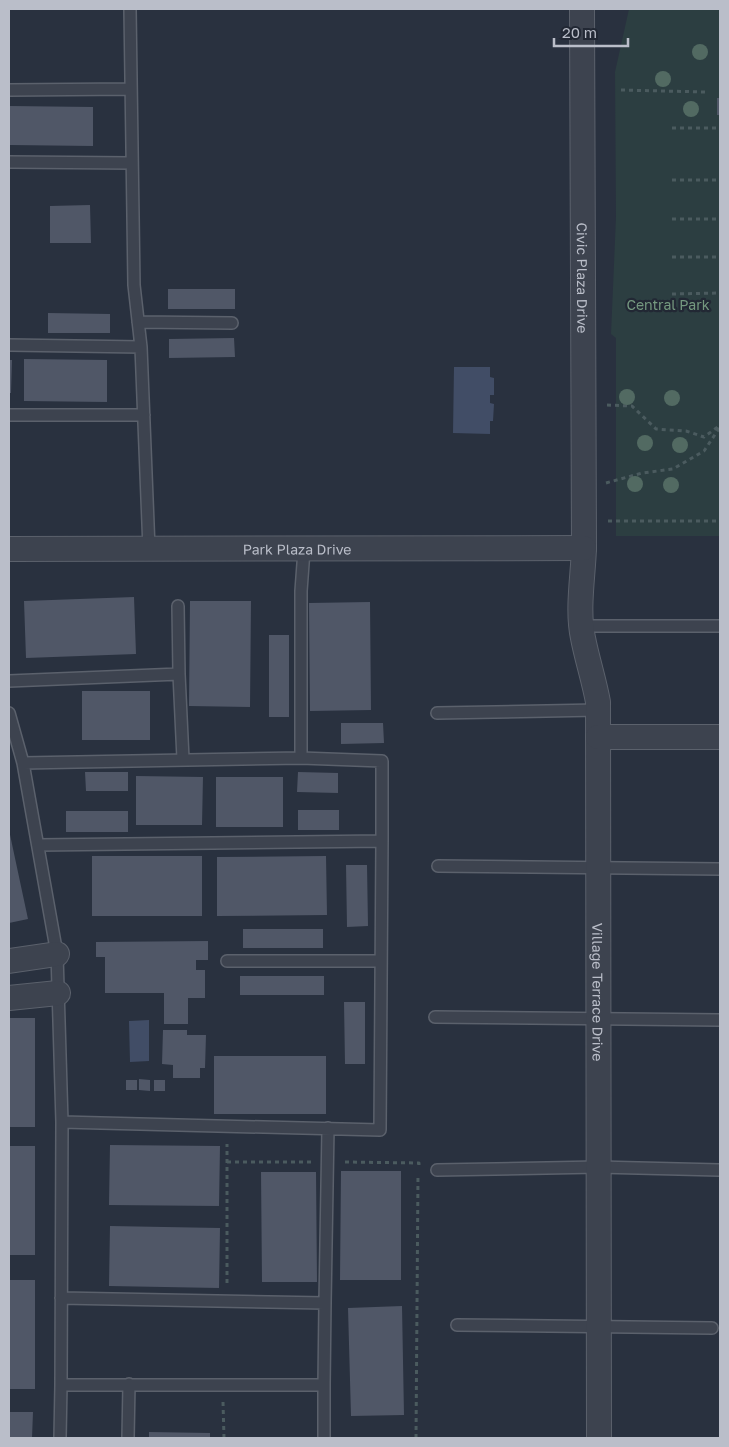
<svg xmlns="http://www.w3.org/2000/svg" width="729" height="1447" font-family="'Golos Text',sans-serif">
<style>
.green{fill:#2c3e41}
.water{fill:#414d66}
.building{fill:#505767}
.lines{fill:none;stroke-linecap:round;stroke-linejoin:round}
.service-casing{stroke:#5b616c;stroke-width:14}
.minor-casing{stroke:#5b616c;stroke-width:26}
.path{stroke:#4b5b5f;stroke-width:3;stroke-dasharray:4 4;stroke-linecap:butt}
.service{stroke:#3d434f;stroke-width:11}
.minor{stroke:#3d434f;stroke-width:24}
.tree{fill:#526a62}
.labels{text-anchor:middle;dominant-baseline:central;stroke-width:4.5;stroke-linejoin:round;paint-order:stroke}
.street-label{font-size:14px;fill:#babec9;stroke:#222834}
.park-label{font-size:14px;fill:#74987f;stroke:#222834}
</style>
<rect width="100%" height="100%" fill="#29313f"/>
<path class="green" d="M 629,9 L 720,9 L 720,536 L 616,536 L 616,338 L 611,334 L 616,217 L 615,72 Z"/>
<path class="water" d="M 454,367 L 490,367 L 490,377 L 494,378 L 494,395 L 490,395 L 490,403 L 494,404 L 493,421 L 490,421 L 490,434 L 453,433 Z
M 149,1020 L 149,1061 L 130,1062 L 129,1021 Z"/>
<path class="building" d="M 717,98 L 720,98 L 720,115 L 717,115 Z
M 10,106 L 93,107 L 93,146 L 10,145 Z
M 90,205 L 91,243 L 50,243 L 50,206 Z
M 168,289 L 235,289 L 235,309 L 168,309 Z
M 48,313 L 110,314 L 110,333 L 48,333 Z
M 234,338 L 235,357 L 169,358 L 169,339 Z
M 24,359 L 107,360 L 107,402 L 24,401 Z
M 9,360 L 12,360 L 11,393 L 9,393 Z
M 134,597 L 136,654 L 26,658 L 24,601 Z
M 190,601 L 251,601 L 250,707 L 189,706 Z
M 370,602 L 371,710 L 310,711 L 309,603 Z
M 269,635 L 289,635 L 289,717 L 269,717 Z
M 82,691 L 150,691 L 150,740 L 82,740 Z
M 341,723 L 383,723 L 384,743 L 341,744 Z
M 85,772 L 128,772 L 128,791 L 86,791 Z
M 298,772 L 338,773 L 338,793 L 297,792 Z
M 136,776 L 203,777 L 202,825 L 136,825 Z
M 216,777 L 283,777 L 283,827 L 216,827 Z
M 298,810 L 339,810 L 339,830 L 298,830 Z
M 66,811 L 128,811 L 128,832 L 66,832 Z
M 9,830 L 28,919 L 9,923 Z
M 92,856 L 202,856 L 202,916 L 92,916 Z
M 326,856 L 327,915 L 217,916 L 217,857 Z
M 346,865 L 367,865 L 368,926 L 347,927 Z
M 243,929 L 323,929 L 323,948 L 243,948 Z
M 208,941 L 208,960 L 196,960 L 196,970 L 205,970 L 205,998 L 188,998 L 188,1024 L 164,1024 L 164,993 L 105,993 L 105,957 L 96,957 L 96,942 Z
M 240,976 L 324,976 L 324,995 L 240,995 Z
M 344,1002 L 365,1002 L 365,1064 L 345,1064 Z
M 9,1018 L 35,1018 L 35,1127 L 9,1127 Z
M 163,1030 L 187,1030 L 187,1035 L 206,1035 L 205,1068 L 200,1068 L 200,1078 L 173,1078 L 173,1065 L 162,1064 Z
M 214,1056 L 326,1056 L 326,1114 L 214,1114 Z
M 139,1079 L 150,1080 L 150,1091 L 139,1090 Z
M 126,1080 L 137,1080 L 137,1090 L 126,1090 Z
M 154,1080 L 165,1080 L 165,1091 L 154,1091 Z
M 110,1145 L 220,1146 L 219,1206 L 109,1205 Z
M 9,1146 L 35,1146 L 35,1255 L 9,1255 Z
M 341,1171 L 401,1171 L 401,1280 L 340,1280 Z
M 261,1172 L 316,1172 L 317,1282 L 262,1282 Z
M 110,1226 L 220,1228 L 219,1288 L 109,1286 Z
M 9,1280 L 35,1280 L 35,1389 L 9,1389 Z
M 402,1306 L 404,1415 L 351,1416 L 348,1308 Z
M 9,1412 L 33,1412 L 32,1438 L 9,1438 Z
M 149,1432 L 210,1433 L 210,1438 L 149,1438 Z"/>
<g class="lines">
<defs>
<path id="service" d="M 130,9 L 134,285 L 141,347 L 149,549
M 9,90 L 130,89
M 9,162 L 131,163
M 138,322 L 232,323
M 9,345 L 141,347
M 9,415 L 144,415
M 304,550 L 301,591 L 301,758 L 382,761 L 382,841
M 178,606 L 179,674
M 582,626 L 720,626
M 9,681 L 179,674 L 183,759
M 9,713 L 23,763
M 437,713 L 598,710
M 39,845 L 382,841 L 380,1130 L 62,1122 L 61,1385
M 438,866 L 720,869
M 227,961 L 381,961
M 435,1017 L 719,1020
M 62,1122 L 57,954 L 23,763 L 301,758
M 437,1170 L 598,1167 L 719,1170
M 325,1303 L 328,1128
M 457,1325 L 712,1328
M 60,1438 L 61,1385 L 324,1385 L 325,1303 L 61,1298
M 128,1438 L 129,1384
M 324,1438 L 324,1385"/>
<g id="minor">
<path id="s1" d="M 582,9 L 584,548 C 583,577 577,610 583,638 C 587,659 594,680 598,702 L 599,1438"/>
<path id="s2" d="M 9,549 L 584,548"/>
<path d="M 598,737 L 720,737"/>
<path d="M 9,961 L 57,954"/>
<path d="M 9,998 L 58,993"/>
</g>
</defs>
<use href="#service" class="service-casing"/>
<use href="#minor" class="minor-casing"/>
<path class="path" d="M 621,90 L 705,92
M 672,128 L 720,128
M 672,180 L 720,180
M 672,219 L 720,219
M 672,257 L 720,257
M 672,294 L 720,293
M 607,405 L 632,406 L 656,429 L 686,431 L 704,437 L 719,426
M 606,483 L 642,473 L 673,469 L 704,451 L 720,427
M 608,521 L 720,521
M 227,1162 L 311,1162
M 345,1162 L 419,1163 L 419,1165
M 227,1283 L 227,1144
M 223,1402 L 224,1438
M 416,1438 L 418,1174"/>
<use href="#service" class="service"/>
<use href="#minor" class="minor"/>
</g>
<g class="tree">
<circle cx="700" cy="52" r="8"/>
<circle cx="663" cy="79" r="8"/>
<circle cx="691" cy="109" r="8"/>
<circle cx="627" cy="397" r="8"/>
<circle cx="672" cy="398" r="8"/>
<circle cx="645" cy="443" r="8"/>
<circle cx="680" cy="445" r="8"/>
<circle cx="635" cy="484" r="8"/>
<circle cx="671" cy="485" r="8"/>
</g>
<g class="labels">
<g class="street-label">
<text stroke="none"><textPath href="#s1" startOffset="269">Civic Plaza Drive</textPath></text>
<text stroke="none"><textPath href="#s2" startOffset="288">Park Plaza Drive</textPath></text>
<text stroke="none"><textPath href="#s1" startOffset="985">Village Terrace Drive</textPath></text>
</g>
<g class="park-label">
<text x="668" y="304">Central Park</text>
</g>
</g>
<rect width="729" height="1447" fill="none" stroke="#babec9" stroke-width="20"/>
<path d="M554 38v8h74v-8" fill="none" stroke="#babec9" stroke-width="2.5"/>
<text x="562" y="38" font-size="15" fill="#babec9" stroke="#222834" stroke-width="4" paint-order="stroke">20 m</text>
</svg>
